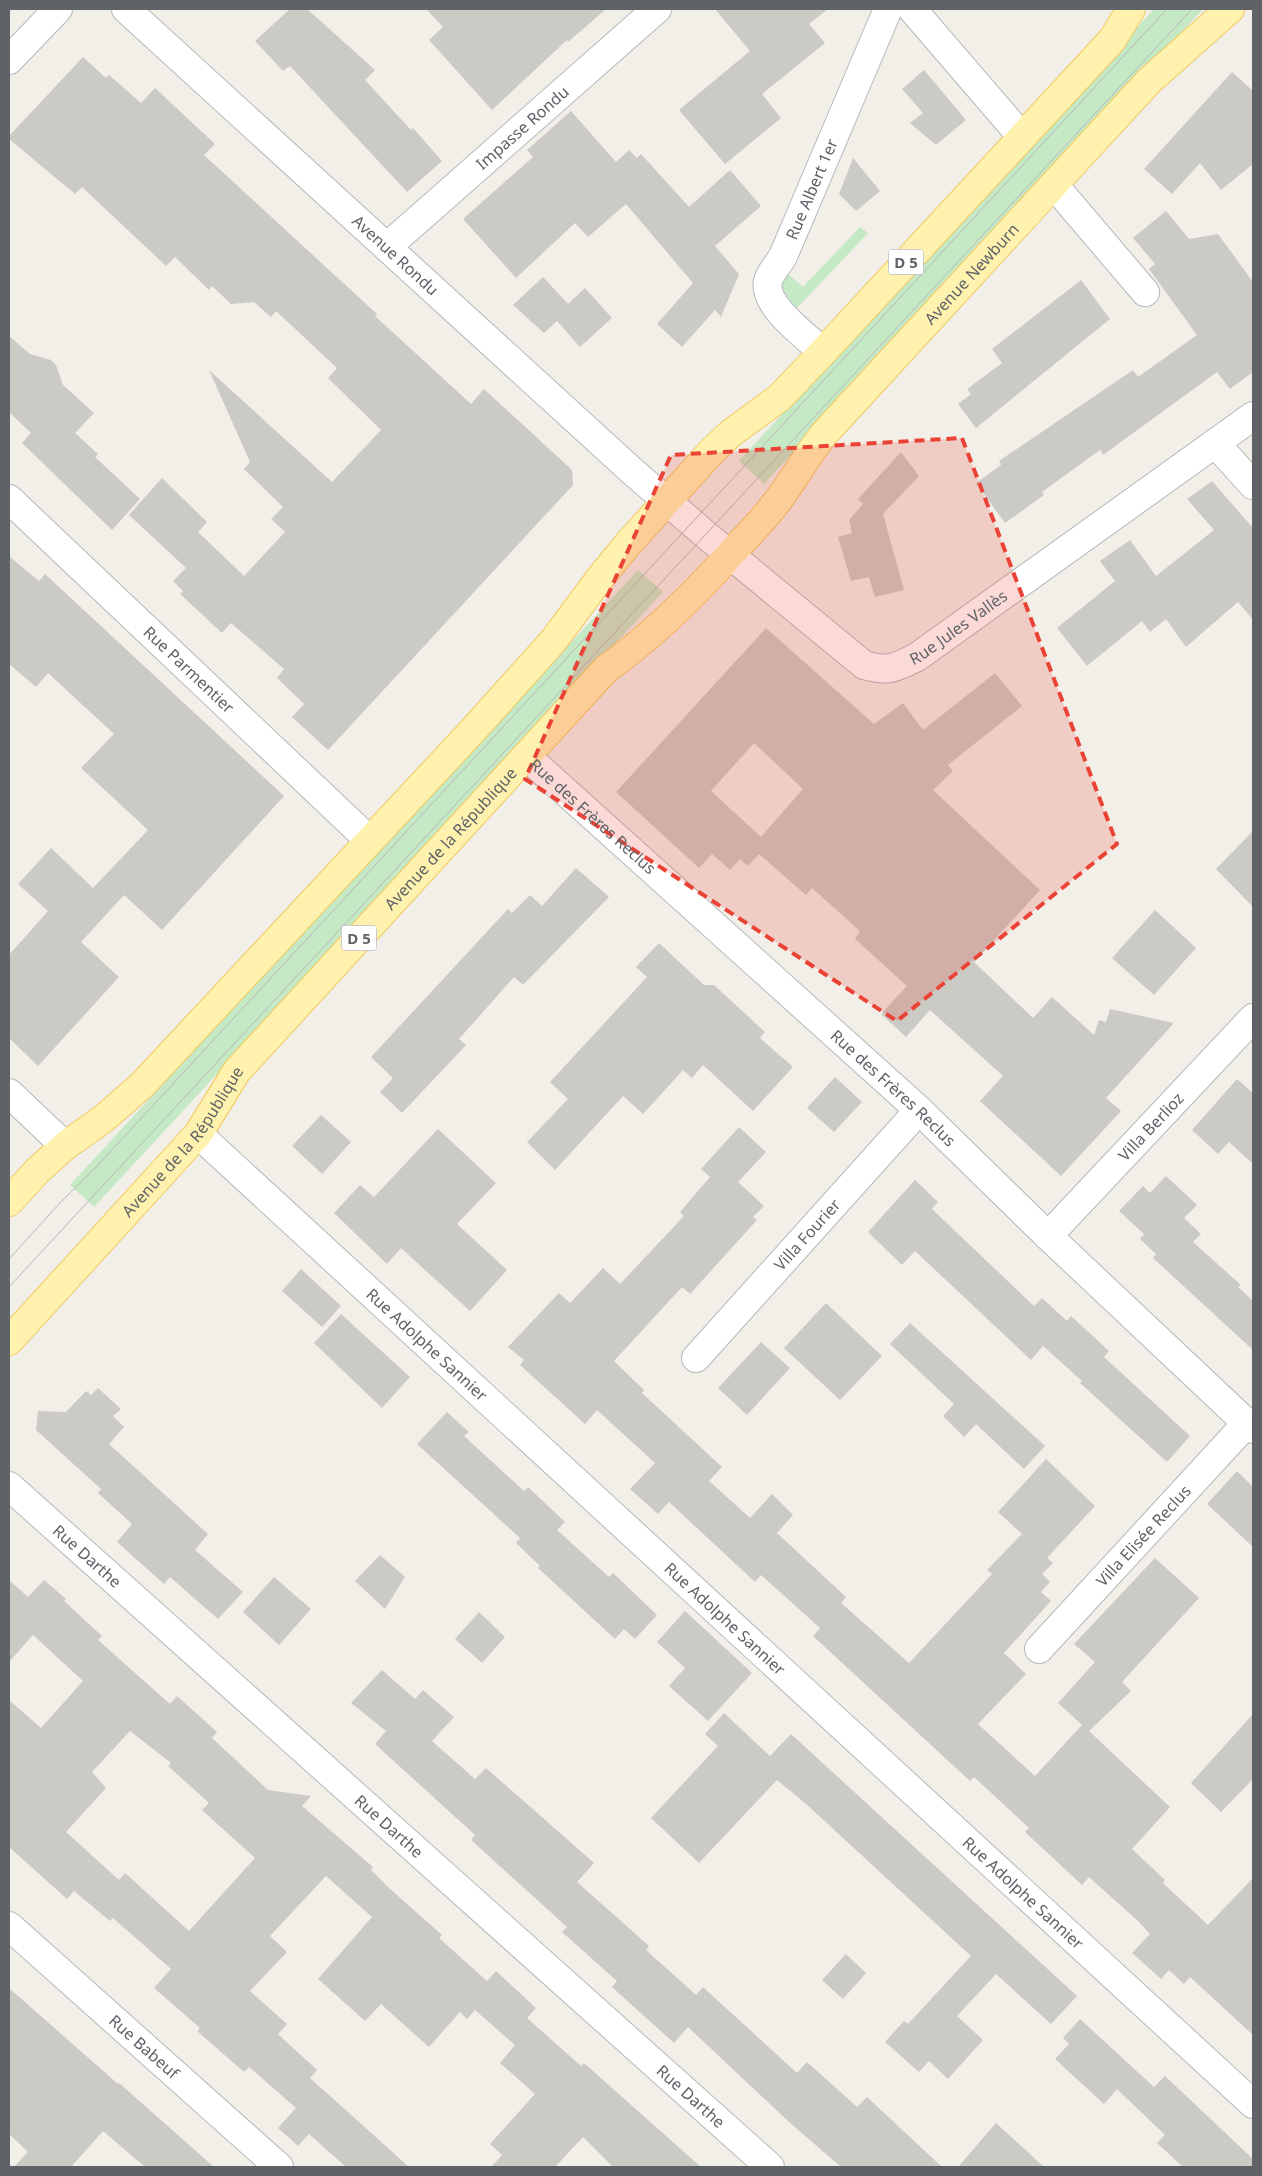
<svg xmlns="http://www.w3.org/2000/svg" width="1262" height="2176" font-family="'Noto Sans',sans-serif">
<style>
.green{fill:#c5e8c5}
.building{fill:#cccac5;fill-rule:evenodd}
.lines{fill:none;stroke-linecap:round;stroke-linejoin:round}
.minor-casing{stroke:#b5b8bc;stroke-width:30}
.major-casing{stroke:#f2c960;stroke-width:30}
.minor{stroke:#fff;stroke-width:28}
.major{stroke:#fff2af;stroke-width:28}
.tram{stroke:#b6b7b8;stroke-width:1}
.marked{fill:#ea4335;fill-opacity:0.2;stroke:#ea4335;stroke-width:4;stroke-dasharray:10 6;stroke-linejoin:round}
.labels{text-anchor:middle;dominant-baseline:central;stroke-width:4;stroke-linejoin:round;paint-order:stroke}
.shield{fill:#fff;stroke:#8f9295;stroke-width:1}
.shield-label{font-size:15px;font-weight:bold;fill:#5f6368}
.street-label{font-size:16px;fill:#5f6368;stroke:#fff}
</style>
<rect width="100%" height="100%" fill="#f1efe8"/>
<path class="green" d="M 1154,9 L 1203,9 L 764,484 L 739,461 Z
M 860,227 L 868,233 L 796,309 C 782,297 778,288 783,270 L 803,287 Z
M 638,570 L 663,592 L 94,1207 L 70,1185 Z"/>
<path class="building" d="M 290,9 L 307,9 L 375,70 L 365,80 L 411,130 L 413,128 L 442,161 L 407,192 L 290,66 L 283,71 L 255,41 Z
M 426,9 L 606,9 L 568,42 L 567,40 L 492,110 L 429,40 L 443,27 Z
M 715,9 L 828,9 L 809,24 L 825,43 L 762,94 L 781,118 L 725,164 L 679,110 L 750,51 Z
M 83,57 L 106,78 L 109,75 L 141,103 L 155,88 L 215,144 L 204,155 L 377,314 L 375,316 L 471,404 L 484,389 L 572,470 L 573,485 L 328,750 L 292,717 L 304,704 L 277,678 L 284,669 L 231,623 L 222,633 L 180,594 L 183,591 L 173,581 L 186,568 L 129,515 L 162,478 L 207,522 L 198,532 L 244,576 L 285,532 L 271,519 L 283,507 L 244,469 L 250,462 L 209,370 L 332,482 L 381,430 L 328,378 L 337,368 L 276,311 L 271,317 L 254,302 L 231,304 L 212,286 L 209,290 L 175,257 L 166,266 L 82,187 L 75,194 L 9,139 L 9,136 Z
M 924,70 L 966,120 L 936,145 L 910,123 L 923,113 L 902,89 Z
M 1232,72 L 1253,91 L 1253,164 L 1221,190 L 1200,163 L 1172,194 L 1144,169 Z
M 571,111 L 616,162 L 629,150 L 637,158 L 641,154 L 689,207 L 730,170 L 761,206 L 715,246 L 739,274 L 721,317 L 715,310 L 682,347 L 657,324 L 693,283 L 626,204 L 588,237 L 575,223 L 516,278 L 463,219 L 533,157 L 527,150 Z
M 853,158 L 880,191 L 856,211 L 839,194 Z
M 1166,211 L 1189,239 L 1218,234 L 1253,282 L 1253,372 L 1230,389 L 1217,372 L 1103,455 L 1100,450 L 1042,492 L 1044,495 L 1005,523 L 976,483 L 1001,465 L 999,461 L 1133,370 L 1138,377 L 1197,335 L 1149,269 L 1155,264 L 1133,238 Z
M 543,277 L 568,304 L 585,288 L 612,318 L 580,347 L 557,321 L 544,333 L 513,305 Z
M 1081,280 L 1110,319 L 976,428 L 958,404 L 971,394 L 967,389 L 1002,363 L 992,349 Z
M 9,336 L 30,354 L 51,360 L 56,365 L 63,385 L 94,413 L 75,433 L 98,454 L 95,457 L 140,499 L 112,530 L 22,443 L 31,433 L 9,412 Z
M 901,452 L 919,476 L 883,514 L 904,590 L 875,597 L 869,577 L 851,581 L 838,537 L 852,533 L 849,520 L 863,504 L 858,499 Z
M 1212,481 L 1253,528 L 1253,620 L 1238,602 L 1186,647 L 1166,619 L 1150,632 L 1142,621 L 1087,666 L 1057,628 L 1115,581 L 1100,561 L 1130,540 L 1156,576 L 1214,530 L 1187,499 Z
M 9,556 L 39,581 L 45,574 L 284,796 L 162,930 L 124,895 L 81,942 L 119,977 L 38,1066 L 9,1038 L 9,955 L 48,911 L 18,884 L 51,848 L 93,888 L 148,830 L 81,768 L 114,734 L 48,673 L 36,687 L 9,664 Z
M 766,628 L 874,724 L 903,703 L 923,730 L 995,673 L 1022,706 L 948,765 L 953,771 L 933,790 L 1040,890 L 974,962 L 1033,1018 L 1052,997 L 1094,1035 L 1099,1020 L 1106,1022 L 1110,1009 L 1174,1023 L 1106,1098 L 1121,1111 L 1061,1176 L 980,1101 L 1003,1076 L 930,1010 L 906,1037 L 881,1014 L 907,986 L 855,939 L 860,931 L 812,888 L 806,895 L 759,854 L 748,866 L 740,859 L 730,870 L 712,854 L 699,868 L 616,792 ZM 754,743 L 803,789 L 761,837 L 711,791 Z
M 1253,831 L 1253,907 L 1216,869 Z
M 576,868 L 609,897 L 523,985 L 514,977 L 459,1039 L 466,1045 L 402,1113 L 380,1092 L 393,1078 L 371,1057 L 508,909 L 512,913 L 530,895 L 542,906 Z
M 1155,910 L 1196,948 L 1154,995 L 1112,958 Z
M 659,943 L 704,985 L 714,985 L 765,1032 L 760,1038 L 793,1067 L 753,1111 L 703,1065 L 692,1078 L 683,1070 L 643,1114 L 623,1096 L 555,1170 L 527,1142 L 568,1099 L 550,1082 L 647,977 L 636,967 Z
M 835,1077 L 862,1102 L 834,1132 L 807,1108 Z
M 1237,1079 L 1253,1093 L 1253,1164 L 1229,1142 L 1218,1154 L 1192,1130 Z
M 321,1115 L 351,1142 L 322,1174 L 292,1146 Z
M 739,1127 L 766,1152 L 738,1182 L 764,1206 L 753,1217 L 757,1220 L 690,1294 L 682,1287 L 614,1361 L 644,1390 L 642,1393 L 722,1467 L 709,1481 L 750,1518 L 772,1494 L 793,1515 L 777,1533 L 846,1597 L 841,1603 L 909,1663 L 992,1574 L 987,1570 L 1022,1534 L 998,1512 L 1046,1459 L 1095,1506 L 1047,1558 L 1053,1563 L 1042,1574 L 1050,1582 L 1041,1592 L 1051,1601 L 1004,1653 L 1026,1674 L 978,1724 L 1035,1776 L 1082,1725 L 1058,1703 L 1095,1662 L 1074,1644 L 1155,1558 L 1199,1598 L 1122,1682 L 1131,1691 L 1089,1731 L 1170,1807 L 1132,1849 L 1165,1880 L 1163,1883 L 1208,1925 L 1253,1878 L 1253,2035 L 1190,1977 L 1184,1984 L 1169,1970 L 1161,1979 L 1132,1953 L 1150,1934 L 1139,1922 L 1089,1877 L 1082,1885 L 1025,1832 L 1029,1828 L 974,1777 L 970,1781 L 813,1636 L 820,1628 L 761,1575 L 755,1582 L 669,1502 L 658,1514 L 630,1489 L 655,1463 L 597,1410 L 585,1424 L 520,1365 L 524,1360 L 508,1347 L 559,1293 L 570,1303 L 603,1268 L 620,1284 L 684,1216 L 680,1212 L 710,1177 L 701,1169 Z
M 438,1129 L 496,1183 L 457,1224 L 507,1270 L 470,1311 L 401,1248 L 387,1264 L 334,1213 L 360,1185 L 374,1197 Z
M 1166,1176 L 1197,1205 L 1184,1218 L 1201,1234 L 1193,1242 L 1241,1285 L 1238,1287 L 1253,1301 L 1253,1350 L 1153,1258 L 1156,1254 L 1140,1239 L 1144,1234 L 1119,1211 L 1143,1186 L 1150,1193 Z
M 915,1180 L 938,1202 L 932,1209 L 1034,1306 L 1042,1298 L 1067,1321 L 1071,1316 L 1109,1351 L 1104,1357 L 1190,1436 L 1167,1462 L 1080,1383 L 1082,1381 L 1043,1346 L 1031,1360 L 915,1251 L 902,1265 L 868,1232 Z
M 301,1269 L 341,1306 L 322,1327 L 282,1291 Z
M 826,1303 L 882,1356 L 840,1400 L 784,1348 Z
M 341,1314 L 410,1377 L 382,1408 L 314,1343 Z
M 910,1323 L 1045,1446 L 1024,1469 L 976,1424 L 964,1437 L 943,1416 L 954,1404 L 890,1344 Z
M 761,1342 L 790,1368 L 747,1415 L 718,1388 Z
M 98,1388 L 121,1409 L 113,1416 L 124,1427 L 109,1444 L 208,1534 L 195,1550 L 243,1592 L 218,1619 L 170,1577 L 164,1584 L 117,1542 L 132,1524 L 98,1493 L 101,1489 L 36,1430 L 38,1411 L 66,1412 L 86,1391 L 91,1395 Z
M 447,1412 L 469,1432 L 464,1436 L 524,1491 L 528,1487 L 565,1522 L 557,1530 L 609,1577 L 613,1573 L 657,1615 L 635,1639 L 624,1629 L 615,1639 L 538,1568 L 540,1566 L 516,1543 L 520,1538 L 417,1444 Z
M 1237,1471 L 1253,1487 L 1253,1547 L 1207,1504 Z
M 380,1555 L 405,1577 L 385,1609 L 355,1581 Z
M 274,1577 L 311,1609 L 279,1645 L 243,1612 Z
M 9,1580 L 28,1597 L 44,1580 L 66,1599 L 64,1601 L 102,1636 L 98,1640 L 170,1704 L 177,1696 L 217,1732 L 212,1738 L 268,1790 L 311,1796 L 302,1806 L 373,1867 L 371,1870 L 388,1887 L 442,1935 L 439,1938 L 487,1981 L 496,1971 L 536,2008 L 527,2018 L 581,2066 L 584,2063 L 701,2167 L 613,2167 L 583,2137 L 555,2167 L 491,2167 L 502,2155 L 490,2144 L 535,2094 L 500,2063 L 515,2045 L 475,2010 L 467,2019 L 460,2012 L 429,2047 L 381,2004 L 365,2021 L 318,1979 L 372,1917 L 326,1876 L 270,1936 L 287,1952 L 250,1991 L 287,2024 L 278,2034 L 317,2070 L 310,2078 L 409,2167 L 346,2167 L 309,2134 L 298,2146 L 278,2128 L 296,2108 L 249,2067 L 244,2072 L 197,2031 L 200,2028 L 154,1988 L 171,1969 L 113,1918 L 110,1921 L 74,1891 L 67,1899 L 9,1847 L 9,1700 L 41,1728 L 83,1681 L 33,1635 L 9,1662 ZM 130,1731 L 171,1763 L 168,1766 L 209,1803 L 202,1810 L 255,1858 L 189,1931 L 125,1873 L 119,1880 L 66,1832 L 106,1788 L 92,1772 Z
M 685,1611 L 752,1673 L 708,1721 L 669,1686 L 685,1668 L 657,1642 Z
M 479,1612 L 505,1637 L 482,1663 L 455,1639 Z
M 382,1670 L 415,1699 L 423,1690 L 454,1717 L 432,1741 L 475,1779 L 486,1768 L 594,1863 L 577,1882 L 649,1946 L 646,1950 L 696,1995 L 703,1987 L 797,2073 L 807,2062 L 857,2107 L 867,2097 L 942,2167 L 841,2167 L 789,2122 L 688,2027 L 674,2043 L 612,1987 L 617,1981 L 562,1932 L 567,1927 L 471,1840 L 475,1835 L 375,1744 L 386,1731 L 351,1703 Z
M 724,1713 L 770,1756 L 791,1734 L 1077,1996 L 1051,2024 L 996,1974 L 957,2016 L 983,2040 L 948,2079 L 929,2061 L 919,2072 L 885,2042 L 904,2021 L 908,2024 L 971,1956 L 805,1803 L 777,1780 L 699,1863 L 651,1818 L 718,1746 L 705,1734 Z
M 1253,1714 L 1253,1779 L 1221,1812 L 1191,1783 Z
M 846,1954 L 866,1973 L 843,1999 L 822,1980 Z
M 9,1988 L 118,2084 L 119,2083 L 214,2167 L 145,2167 L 103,2131 L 71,2167 L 14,2167 L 28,2152 L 9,2134 Z
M 1080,2019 L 1154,2087 L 1165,2076 L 1253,2159 L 1253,2167 L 1183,2167 L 1157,2143 L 1165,2135 L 1117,2089 L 1104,2104 L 1055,2059 L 1069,2044 L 1063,2038 Z
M 996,2123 L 1044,2167 L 958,2167 Z"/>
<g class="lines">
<defs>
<g id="minor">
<path id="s1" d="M 126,9 L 632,471 L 706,535 L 864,665 C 889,672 895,668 917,657 L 1253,416"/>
<path d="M 912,9 L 1022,137"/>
<path d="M 9,60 L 58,9"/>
<path d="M 1054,185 L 1145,292"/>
<path id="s2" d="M 388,246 L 657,9"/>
<path id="s3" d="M 823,352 C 807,337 762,305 768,281 C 771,271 780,263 784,254 L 888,9"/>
<path d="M 1215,443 L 1253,485"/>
<path id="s4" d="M 9,499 L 369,840"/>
<path id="s5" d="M 526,756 L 919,1110 L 1048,1236 L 1253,1429"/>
<path d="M 9,1093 L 65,1146"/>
<path id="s6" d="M 198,1134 L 1253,2104"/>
<path id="s7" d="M 1048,1236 L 1253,1018"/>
<path id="s8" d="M 696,1358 L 919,1110"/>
<path id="s9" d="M 9,1486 L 770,2167"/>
<path id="s10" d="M 1039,1649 L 1247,1423"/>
<path id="s11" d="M 9,1926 L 279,2167"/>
</g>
<g id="major">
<path d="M 9,1202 L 38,1170 L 65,1146 L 103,1119 L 142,1085 L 475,728 L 554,640 L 600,578 L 627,545 L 711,452 L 731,433 L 779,398 L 823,352 L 1112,40 L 1131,9"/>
<path id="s12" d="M 9,1341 L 198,1134 L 237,1071 L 606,669 C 651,637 689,600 726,559 C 741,542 758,526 772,508 C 791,485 805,458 824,434 L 1149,81 L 1230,9"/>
</g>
</defs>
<use href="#minor" class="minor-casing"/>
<use href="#major" class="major-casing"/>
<use href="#minor" class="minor"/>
<use href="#major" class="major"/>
<path class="tram" d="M 9,1259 L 58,1205 L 97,1166 L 1167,9
M 9,1287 L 1192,9"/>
</g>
<path class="marked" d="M 962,438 L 1117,844 L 897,1021 L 525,779 L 671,455 Z"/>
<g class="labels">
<g class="shield">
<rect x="888.5" y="249.5" width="35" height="25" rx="4"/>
<rect x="341.5" y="925.5" width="35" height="25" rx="4"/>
</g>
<g class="shield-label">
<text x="906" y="262">D 5</text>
<text x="359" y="938">D 5</text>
</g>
<g class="street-label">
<text stroke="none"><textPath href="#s2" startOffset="179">Impasse Rondu</textPath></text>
<text stroke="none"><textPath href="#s3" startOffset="195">Rue Albert 1er</textPath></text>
<text stroke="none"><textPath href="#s1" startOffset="365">Avenue Rondu</textPath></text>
<text stroke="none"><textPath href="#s12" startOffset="1440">Avenue Newburn</textPath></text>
<text stroke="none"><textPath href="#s1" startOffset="1094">Rue Jules Vallès</textPath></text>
<text stroke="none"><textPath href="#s4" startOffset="248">Rue Parmentier</textPath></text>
<text stroke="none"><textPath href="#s5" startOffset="90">Rue des Frères Reclus</textPath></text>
<text stroke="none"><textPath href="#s12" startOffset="670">Avenue de la République</textPath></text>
<text stroke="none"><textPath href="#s5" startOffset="495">Rue des Frères Reclus</textPath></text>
<text stroke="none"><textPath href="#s7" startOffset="150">Villa Berlioz</textPath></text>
<text stroke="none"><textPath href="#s12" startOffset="265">Avenue de la République</textPath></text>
<text stroke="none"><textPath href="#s8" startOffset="166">Villa Fourier</textPath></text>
<text stroke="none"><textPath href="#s6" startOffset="311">Rue Adolphe Sannier</textPath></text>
<text stroke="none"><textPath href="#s10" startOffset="154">Villa Elisée Reclus</textPath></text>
<text stroke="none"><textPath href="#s9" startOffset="105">Rue Darthe</textPath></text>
<text stroke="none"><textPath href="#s6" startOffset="716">Rue Adolphe Sannier</textPath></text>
<text stroke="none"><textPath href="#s9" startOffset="510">Rue Darthe</textPath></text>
<text stroke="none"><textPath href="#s6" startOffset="1121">Rue Adolphe Sannier</textPath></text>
<text stroke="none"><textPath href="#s11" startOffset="181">Rue Babeuf</textPath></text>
<text stroke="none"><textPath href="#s9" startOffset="915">Rue Darthe</textPath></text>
</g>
</g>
<rect width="1262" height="2176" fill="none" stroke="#5f6368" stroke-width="20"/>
</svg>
